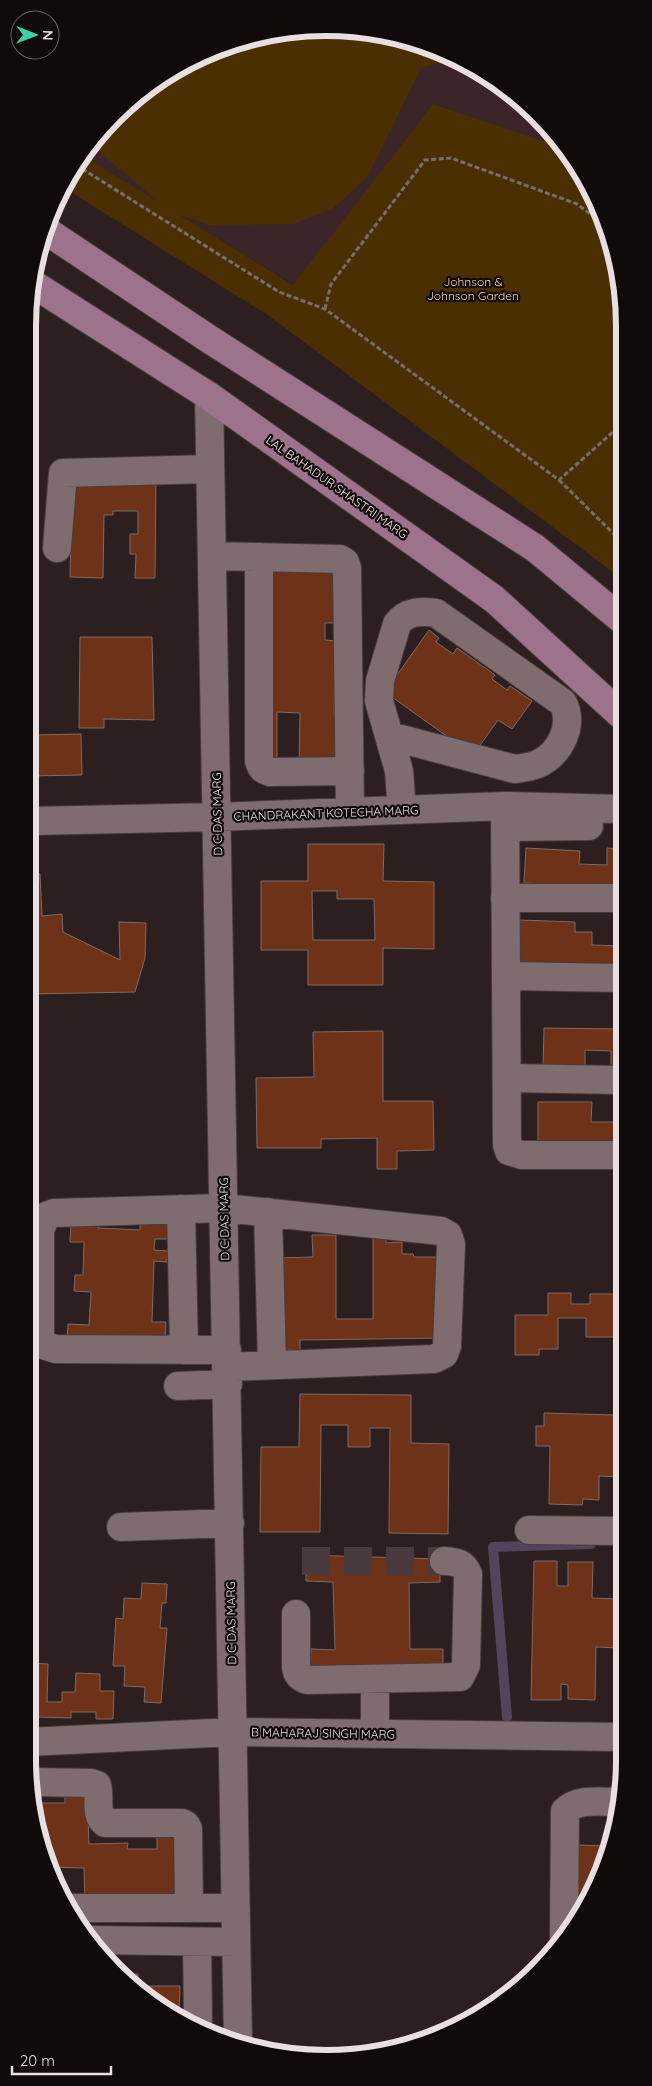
<svg xmlns="http://www.w3.org/2000/svg" width="652" height="2086" font-family="Quicksand,sans-serif">
<style>
.built{fill:#3c2528}
.green{fill:#4a2f02}
.lines{fill:none;stroke-linecap:round;stroke-linejoin:round}
.stream{stroke:#54435b;stroke-width:10}
.building{fill:#6d3218;stroke:#7d6b65;fill-rule:evenodd}
.minor-tunnel{stroke:#493b3d;stroke-width:28;stroke-dasharray:28 14;stroke-linecap:butt}
.minor-casing{stroke:#483c3d;stroke-width:30}
.major-casing{stroke:#483c3d;stroke-width:30}
.path{stroke:#7a6c6e;stroke-width:3;stroke-dasharray:5 2.5;stroke-linecap:butt}
.minor{stroke:#7f6c6e;stroke-width:28}
.major{stroke:#9d728b;stroke-width:28}
.labels{text-anchor:middle;dominant-baseline:central;stroke-width:4.5;stroke-linejoin:round;paint-order:stroke}
.park-label{font-size:12px;fill:#f9d4a5;stroke:#110a0b}
.street-label{font-size:12px;fill:#eadfe0;stroke:#110a0b}
.rim{fill:none;stroke:#eadfe0;stroke-width:6}
</style>
<rect width="100%" height="100%" fill="#2d1e20"/>
<path class="built" d="M 268,33 L 385,33 L 475,67 L 550,129 L 561,147 L 433,104 L 294,285 L 82,155 L 160,78 Z"/>
<path class="green" d="M 268,33 L 385,33 L 453,59 L 421,68 L 367,178 L 333,208 L 294,224 L 209,225 L 180,215 L 293,285 L 433,104 L 561,147 L 602,212 L 622,287 L 621,578 L 269,316 L 66,189 L 78,160 L 82,155 L 159,202 L 92,146 L 160,78 Z"/>
<g class="lines">
<path class="stream" d="M 507,1717 L 493,1547 L 591,1544"/>
</g>
<path class="building" d="M 72,478 L 156,479 L 155,578 L 135,578 L 136,554 L 130,554 L 130,534 L 138,534 L 138,511 L 113,511 L 113,515 L 104,515 L 103,578 L 70,577 Z
M 266,567 L 337,568 L 336,623 L 325,623 L 325,640 L 336,641 L 334,713 L 339,713 L 338,765 L 299,764 L 300,713 L 277,712 L 277,764 L 264,764 Z
M 429,630 L 439,638 L 436,642 L 453,654 L 457,648 L 495,675 L 492,679 L 507,690 L 510,686 L 532,701 L 512,729 L 498,720 L 473,755 L 385,692 Z
M 80,637 L 152,637 L 154,720 L 104,719 L 104,728 L 79,728 Z
M 81,734 L 82,775 L 31,776 L 31,735 Z
M 308,844 L 384,844 L 383,881 L 434,882 L 434,949 L 383,948 L 383,985 L 308,985 L 308,950 L 261,950 L 261,881 L 308,881 ZM 312,891 L 337,891 L 337,899 L 374,899 L 375,940 L 313,940 Z
M 526,848 L 580,851 L 579,864 L 607,865 L 607,848 L 621,849 L 621,888 L 524,883 Z
M 31,873 L 40,874 L 42,916 L 62,914 L 63,932 L 120,960 L 119,922 L 146,923 L 145,958 L 135,992 L 30,994 Z
M 520,920 L 575,922 L 575,932 L 592,932 L 592,945 L 621,946 L 621,966 L 518,962 Z
M 544,1028 L 620,1029 L 620,1071 L 611,1071 L 611,1051 L 585,1050 L 585,1070 L 543,1070 Z
M 383,1031 L 383,1101 L 433,1101 L 434,1150 L 397,1151 L 397,1169 L 377,1169 L 377,1138 L 321,1139 L 321,1148 L 257,1148 L 256,1078 L 314,1077 L 313,1032 Z
M 538,1102 L 592,1102 L 591,1122 L 620,1122 L 620,1146 L 538,1145 Z
M 140,1219 L 169,1220 L 168,1239 L 155,1239 L 154,1250 L 168,1251 L 167,1262 L 154,1261 L 152,1322 L 166,1322 L 165,1348 L 67,1343 L 68,1324 L 89,1325 L 91,1292 L 74,1291 L 75,1275 L 83,1275 L 84,1242 L 70,1242 L 71,1221 L 98,1222 L 98,1228 L 140,1230 Z
M 312,1235 L 336,1235 L 336,1319 L 373,1319 L 373,1235 L 386,1235 L 386,1243 L 402,1242 L 402,1254 L 413,1254 L 414,1257 L 443,1257 L 442,1338 L 300,1340 L 300,1351 L 278,1349 L 277,1258 L 313,1257 Z
M 548,1293 L 571,1293 L 571,1304 L 590,1304 L 590,1294 L 620,1294 L 620,1337 L 586,1337 L 586,1318 L 558,1318 L 558,1349 L 539,1349 L 539,1355 L 515,1355 L 515,1315 L 548,1315 Z
M 614,1387 L 620,1387 L 619,1477 L 599,1476 L 599,1500 L 583,1499 L 582,1505 L 549,1504 L 550,1446 L 536,1446 L 536,1426 L 544,1426 L 544,1413 L 614,1415 Z
M 300,1394 L 411,1395 L 411,1443 L 449,1444 L 448,1534 L 389,1533 L 390,1428 L 370,1428 L 370,1447 L 348,1447 L 348,1425 L 321,1425 L 320,1532 L 260,1532 L 261,1447 L 299,1447 Z
M 306,1555 L 440,1559 L 440,1582 L 409,1583 L 410,1649 L 443,1649 L 443,1670 L 310,1673 L 311,1649 L 335,1650 L 333,1582 L 306,1581 Z
M 534,1561 L 557,1561 L 557,1586 L 568,1586 L 568,1562 L 593,1562 L 592,1598 L 619,1599 L 619,1648 L 596,1647 L 595,1700 L 568,1699 L 568,1685 L 561,1684 L 561,1700 L 531,1700 Z
M 142,1583 L 167,1584 L 166,1603 L 162,1603 L 160,1628 L 167,1628 L 161,1703 L 144,1702 L 145,1687 L 124,1686 L 125,1666 L 113,1666 L 116,1618 L 123,1619 L 124,1598 L 141,1599 Z
M 28,1663 L 48,1664 L 47,1702 L 62,1702 L 62,1692 L 75,1692 L 76,1673 L 100,1674 L 100,1691 L 114,1691 L 113,1719 L 96,1719 L 96,1712 L 71,1712 L 71,1718 L 38,1717 L 38,1712 L 28,1712 Z
M 65,1788 L 87,1788 L 89,1844 L 128,1843 L 127,1849 L 157,1849 L 157,1826 L 181,1826 L 182,1902 L 85,1902 L 84,1868 L 49,1867 L 36,1803 L 65,1803 Z
M 578,1845 L 607,1846 L 576,1921 Z
M 124,1974 L 138,1974 L 138,1985 Z
M 139,1986 L 180,1986 L 179,2016 Z"/>
<g class="lines">
<path class="minor-tunnel" d="M 302,1561 L 444,1561"/>
<defs>
<path id="minor" d="M 209,396 L 238,2041
M 57,548 L 63,473 L 210,469
M 212,556 L 340,559 L 345,562 L 347,568 L 350,812
M 259,557 L 259,761 C 261,768 263,770 270,772 L 350,771
M 390,736 L 515,769 C 523,768 531,767 538,764 C 561,753 574,725 563,703 L 436,613 C 421,611 406,611 397,624 L 380,681 L 379,701 L 399,771 L 402,810
M 505,806 L 507,1145 L 509,1151 L 522,1155 L 620,1155
M 31,821 L 217,817 L 505,806 L 621,809
M 505,827 L 589,826
M 505,898 L 621,898
M 506,976 L 621,978
M 507,1078 L 620,1080
M 181,1209 L 184,1350
M 268,1212 L 272,1365
M 227,1350 L 56,1349 L 46,1346 L 40,1338 L 40,1230 L 46,1216 L 54,1213 L 224,1208 L 441,1231 L 448,1235 L 451,1244 L 447,1346 L 444,1354 L 434,1359 L 227,1367
M 178,1386 L 228,1384
M 121,1527 L 230,1523
M 529,1530 L 619,1531
M 296,1614 L 296,1667 C 297,1674 299,1677 307,1680 L 460,1677 L 466,1665 L 468,1574 C 463,1562 456,1562 444,1561
M 375,1679 L 375,1733
M 28,1742 L 232,1732 L 619,1737
M 32,1782 L 91,1783 L 97,1785 C 101,1798 94,1814 105,1823 L 182,1823 L 186,1825 L 188,1829 L 189,1907
M 71,1908 L 235,1908
M 564,1936 L 565,1811 C 578,1798 601,1802 619,1802
M 91,1940 L 236,1942
M 197,1942 L 198,2019"/>
<path id="major" d="M 48,232 L 209,339 L 535,548 L 621,619
M 33,284 L 209,396 L 494,599 L 621,715"/>
</defs>
<use href="#minor" class="minor-casing"/>
<use href="#major" class="major-casing"/>
<path class="path" d="M 76,165 L 279,292 L 325,309 L 559,480 L 622,424
M 325,309 L 331,284 L 425,160 L 451,158 L 577,204 L 605,225
M 559,480 L 621,541"/>
<use href="#minor" class="minor"/>
<use href="#major" class="major"/>
</g>
<g class="labels">
<g class="park-label">
<text x="473" y="281">Johnson &amp;<tspan x="473" dy="14">Johnson Garden</tspan></text>
</g>
<g class="street-label">
<text transform="translate(337 487) rotate(35)">LAL BAHADUR SHASTRI MARG</text>
<text transform="translate(326 813) rotate(-2)">CHANDRAKANT KOTECHA MARG</text>
<text transform="translate(217 814) rotate(-91)">D C DAS MARG</text>
<text transform="translate(224 1219) rotate(-91)">D C DAS MARG</text>
<text transform="translate(231 1623) rotate(-91)">D C DAS MARG</text>
<text transform="translate(323 1733) rotate(1)">B MAHARAJ SINGH MARG</text>
</g>
</g>
<path d="M0 0H652V2086H0ZM326 36H326A290 290 0 0 1 616 326V1760A290 290 0 0 1 326 2050H326A290 290 0 0 1 36 1760V326A290 290 0 0 1 326 36Z" fill="#110a0b" fill-rule="evenodd"/>
<path class="rim" d="M326 36H326A290 290 0 0 1 616 326V1760A290 290 0 0 1 326 2050H326A290 290 0 0 1 36 1760V326A290 290 0 0 1 326 36Z"/>
<g transform="translate(35 35) rotate(91)"><circle r="24" fill="#110a0b" stroke="#685f60"/>
<path d="M0-4L9 19L0 12L-9 19Z" fill="#35d4a7"/>
<text y="-8" font-size="14" font-weight="bold" text-anchor="middle" fill="#eadfe0">N</text>
</g>
<path d="M12 2066v8h99v-8" fill="none" stroke="#eadfe0" stroke-width="2.5"/>
<text x="20" y="2066" font-size="15" fill="#eadfe0" stroke="#110a0b" stroke-width="4" paint-order="stroke">20 m</text>
</svg>
